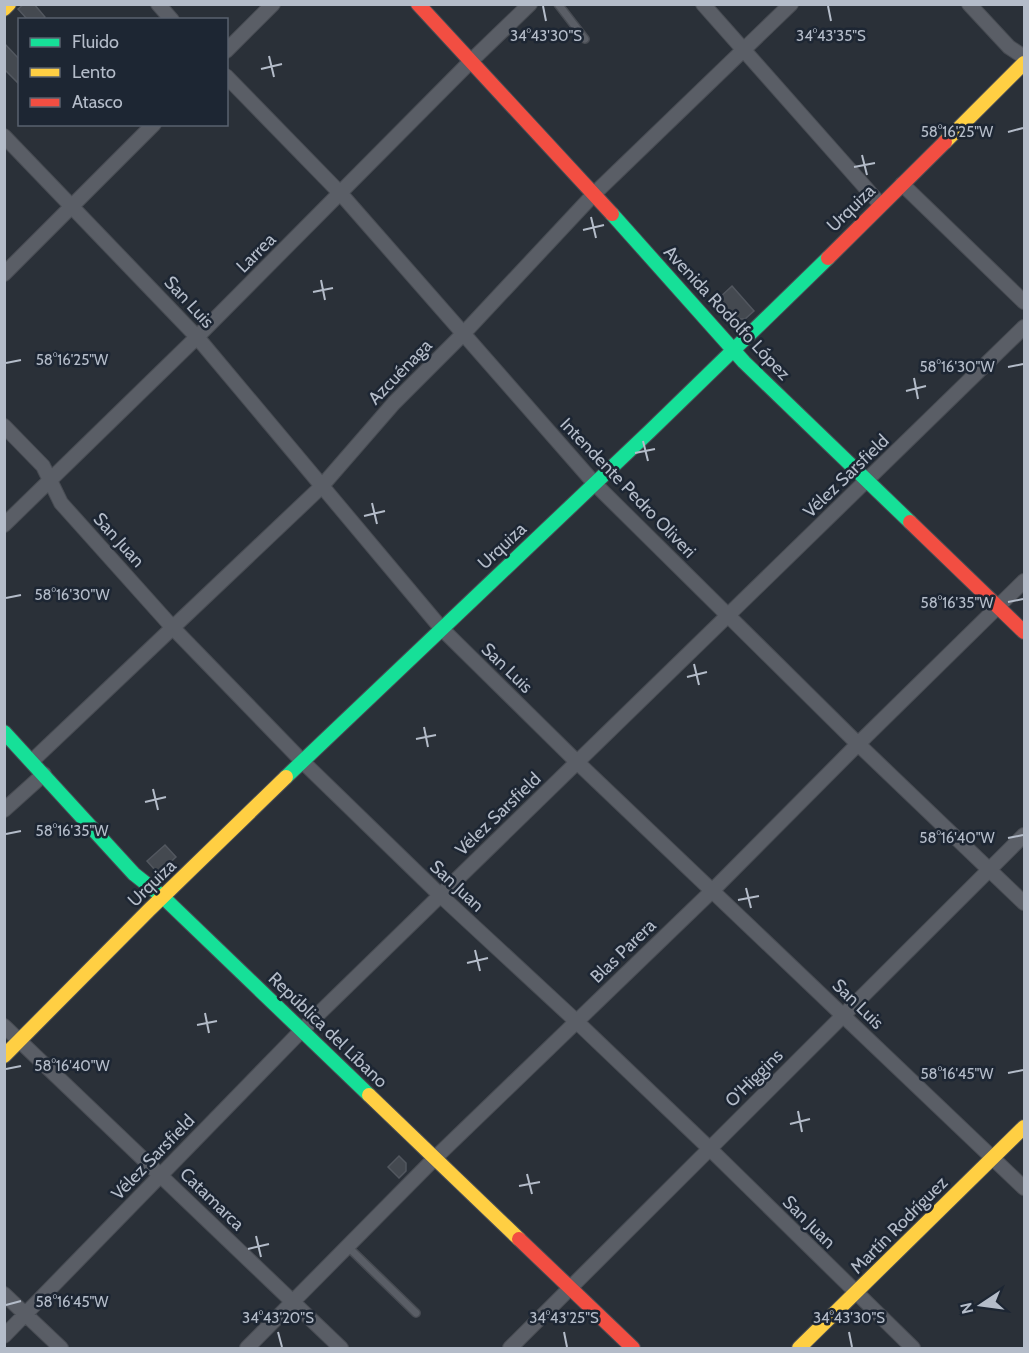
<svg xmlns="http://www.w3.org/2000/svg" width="1029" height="1353" font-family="Cabin,sans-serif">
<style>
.building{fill:#444950;stroke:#52575f;stroke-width:1.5}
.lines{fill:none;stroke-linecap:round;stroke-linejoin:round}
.lane-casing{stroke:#484c53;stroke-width:10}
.street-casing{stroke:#484c53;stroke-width:16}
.fast-casing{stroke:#484c53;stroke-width:16}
.slow-casing{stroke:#484c53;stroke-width:16}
.jam-casing{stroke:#484c53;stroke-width:16}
.lane{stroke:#5a5e66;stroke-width:7}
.street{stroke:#5a5e66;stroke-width:14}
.fast{stroke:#16e098;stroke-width:14}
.slow{stroke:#ffcf43;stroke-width:14}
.jam{stroke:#f24e42;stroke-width:14}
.ticks{fill:none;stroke:#b4bcc9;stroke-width:2}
.labels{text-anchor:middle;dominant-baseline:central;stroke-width:5;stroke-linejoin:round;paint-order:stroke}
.street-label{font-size:18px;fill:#b4bcc9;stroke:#1d2633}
.ticks-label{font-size:15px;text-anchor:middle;fill:#b4bcc9;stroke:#1d2633;stroke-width:5;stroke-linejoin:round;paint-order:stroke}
</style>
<rect width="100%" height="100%" fill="#2a3038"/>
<path class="building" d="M 24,4 L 34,4 L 45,17 L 43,20 L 28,20 L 18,9 Z
M 4,43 L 20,60 L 18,83 L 4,69 Z
M 732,286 L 754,311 L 745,319 L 735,319 L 718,299 Z
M 165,845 L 176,857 L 162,870 L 155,870 L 147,861 Z
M 399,1156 L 406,1163 L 406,1171 L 399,1178 L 388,1167 Z"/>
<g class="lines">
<defs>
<path id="lane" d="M 558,4 L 585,39
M 348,1247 L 416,1313"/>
<path id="street" d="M 158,4 L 172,20
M 703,4 L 880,204
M 969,4 L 1009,47 L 1024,57
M 226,51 L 273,4
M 226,76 L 341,194 L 595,484 L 858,744 L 1024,903
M 4,136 L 197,337 L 441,628 L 577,762 L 1024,1188
M 902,184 L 1024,302
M 4,274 L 154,124
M 4,426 L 43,466 L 61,503 L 173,628 L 303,762 L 440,895 L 576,1021 L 709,1148 L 913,1348
M 4,525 L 197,337 L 471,61 L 530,4
M 32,761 L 321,487 L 394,403 L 464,333 L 594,194 L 791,4
M 4,810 L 44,774
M 4,1026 L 341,1348
M 4,1294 L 61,1348
M 4,1336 L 302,1030 L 1024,327
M 247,1348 L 434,1159 L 713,890 L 858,744 L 1024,581
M 510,1348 L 1024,835"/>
<path id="fast" d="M 612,214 L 744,362 L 910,522
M 4,732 L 134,874 L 163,897 L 369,1095
M 286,777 L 650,431 L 828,258"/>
<path id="slow" d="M 4,9 L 9,4
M 945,142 L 1024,63
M 4,1056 L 149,910 L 286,777
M 369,1095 L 519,1239
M 799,1348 L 1024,1127"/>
<path id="jam" d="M 418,4 L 612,214
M 828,258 L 945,142
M 910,522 L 1024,632
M 519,1239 L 633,1348"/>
</defs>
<use href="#lane" class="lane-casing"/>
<use href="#street" class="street-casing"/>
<use href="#fast" class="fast-casing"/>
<use href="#slow" class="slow-casing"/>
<use href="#jam" class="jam-casing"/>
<use href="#lane" class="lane"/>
<use href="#street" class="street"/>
<use href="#fast" class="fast"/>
<use href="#slow" class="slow"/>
<use href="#jam" class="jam"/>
</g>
<path class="ticks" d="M 543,6 L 546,21M 828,6 L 831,21M 269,56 L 274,77M 261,69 L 282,64M 1008,132 L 1023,128M 862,155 L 867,175M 854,167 L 875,163M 591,217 L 596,238M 583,230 L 604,225M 321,280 L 325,300M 313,292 L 333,288M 6,363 L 21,360M 1008,367 L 1023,364M 914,378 L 918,399M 906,391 L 926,386M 643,441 L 648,461M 635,453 L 655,449M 372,503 L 377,524M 364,516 L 385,511M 6,598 L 21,595M 1008,602 L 1023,599M 694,664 L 699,685M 687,677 L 707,672M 424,727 L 428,747M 416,739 L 436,735M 153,789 L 158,810M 145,802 L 166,797M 6,834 L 21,831M 1008,838 L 1023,835M 746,888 L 751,908M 738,900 L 759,896M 475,950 L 480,971M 467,963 L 488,958M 205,1013 L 209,1033M 197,1025 L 217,1021M 6,1069 L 21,1066M 1008,1073 L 1023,1070M 798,1111 L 802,1132M 790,1124 L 810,1119M 527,1174 L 532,1194M 519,1186 L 540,1182M 256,1236 L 261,1257M 248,1249 L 269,1244M 6,1305 L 21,1301M 278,1332 L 282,1347M 564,1332 L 567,1347M 849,1332 L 852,1347"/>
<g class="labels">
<g class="street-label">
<text transform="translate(851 208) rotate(-44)">Urquiza</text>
<text transform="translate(256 253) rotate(-45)">Larrea</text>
<text transform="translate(189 302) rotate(47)">San Luis</text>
<text transform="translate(727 313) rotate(47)">Avenida Rodolfo López</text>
<text transform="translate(400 372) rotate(-46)">Azcuénaga</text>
<text transform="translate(846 476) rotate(-44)">Vélez Sarsfield</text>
<text transform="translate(628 488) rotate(46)">Intendente Pedro Oliveri</text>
<text transform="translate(119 540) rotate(48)">San Juan</text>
<text transform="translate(502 546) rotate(-43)">Urquiza</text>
<text transform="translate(507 668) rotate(44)">San Luis</text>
<text transform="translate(498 814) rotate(-44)">Vélez Sarsfield</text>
<text transform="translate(152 883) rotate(-44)">Urquiza</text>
<text transform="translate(457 886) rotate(43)">San Juan</text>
<text transform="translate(623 951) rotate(-44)">Blas Parera</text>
<text transform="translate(858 1004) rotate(44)">San Luis</text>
<text transform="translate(328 1030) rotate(44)">República del Líbano</text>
<text transform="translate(754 1078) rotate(-45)">O'Higgins</text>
<text transform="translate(153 1157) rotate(-46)">Vélez Sarsfield</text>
<text transform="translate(212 1199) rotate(44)">Catamarca</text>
<text transform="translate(809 1222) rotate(45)">San Juan</text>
<text transform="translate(899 1225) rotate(-45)">Martín Rodríguez</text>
</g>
</g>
<g class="ticks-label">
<text x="546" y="41">34°43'30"S</text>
<text x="831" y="41">34°43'35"S</text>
<text x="957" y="137">58°16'25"W</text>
<text x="72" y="365">58°16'25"W</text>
<text x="957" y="372">58°16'30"W</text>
<text x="72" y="600">58°16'30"W</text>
<text x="957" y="608">58°16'35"W</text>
<text x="72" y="836">58°16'35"W</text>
<text x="957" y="843">58°16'40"W</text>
<text x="72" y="1071">58°16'40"W</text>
<text x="957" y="1079">58°16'45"W</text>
<text x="72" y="1307">58°16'45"W</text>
<text x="278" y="1323">34°43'20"S</text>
<text x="564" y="1323">34°43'25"S</text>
<text x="849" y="1323">34°43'30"S</text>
</g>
<rect width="1029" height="1353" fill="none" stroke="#b4bcc9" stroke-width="12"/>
<rect x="18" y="18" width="210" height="108" fill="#1d2633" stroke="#59626f" stroke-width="1.5"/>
<rect x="30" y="38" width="30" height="9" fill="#16e098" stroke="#59626f" stroke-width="1.5"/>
<text x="72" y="48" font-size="18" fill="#b4bcc9">Fluido</text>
<rect x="30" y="68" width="30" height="9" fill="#ffcf43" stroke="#59626f" stroke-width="1.5"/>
<text x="72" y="78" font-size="18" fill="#b4bcc9">Lento</text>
<rect x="30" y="98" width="30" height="9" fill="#f24e42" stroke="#59626f" stroke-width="1.5"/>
<text x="72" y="108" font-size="18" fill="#b4bcc9">Atasco</text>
<g transform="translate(981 1305) rotate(257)" stroke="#1d2633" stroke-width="4.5" paint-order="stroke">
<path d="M0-4.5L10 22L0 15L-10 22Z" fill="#b4bcc9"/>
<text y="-9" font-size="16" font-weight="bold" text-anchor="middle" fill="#b4bcc9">N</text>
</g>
</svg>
